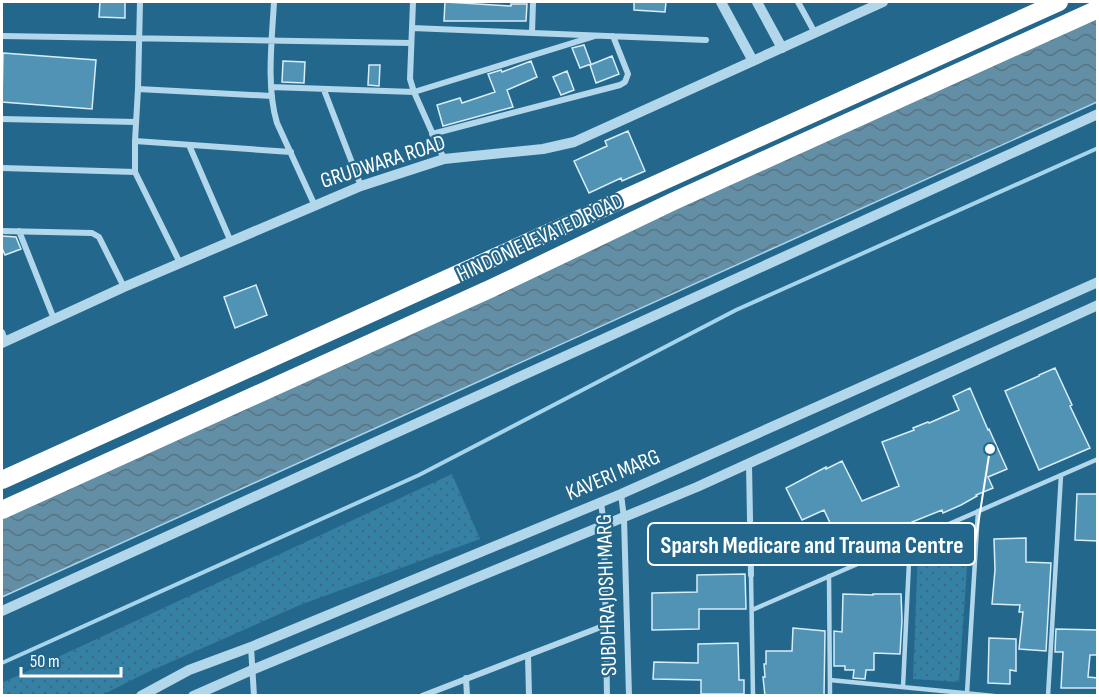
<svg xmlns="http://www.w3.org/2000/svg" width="1099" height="697" font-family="'Sofia Sans Condensed',sans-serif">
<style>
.park{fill:url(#park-dots)}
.water{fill:url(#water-waves);stroke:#a6d5eb;stroke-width:1.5}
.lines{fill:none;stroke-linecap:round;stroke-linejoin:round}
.stream{stroke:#a6d5eb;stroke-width:4}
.building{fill:#5093b4;stroke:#d7edf8;stroke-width:1.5}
.service{stroke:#b2d7eb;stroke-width:4.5}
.minor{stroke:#b2d7eb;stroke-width:6}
.tertiary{stroke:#b2d7eb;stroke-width:10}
.motorway{stroke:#fff;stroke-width:18}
.labels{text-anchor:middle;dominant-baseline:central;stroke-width:4.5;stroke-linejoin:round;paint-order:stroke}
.street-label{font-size:22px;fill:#fff;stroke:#24678c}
.leader{fill:none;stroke:#fff;stroke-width:2}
.callout-dot{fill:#fff;stroke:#24678c;stroke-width:2}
.callout{fill:#24678c;stroke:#fff;stroke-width:2}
.callout-label{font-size:24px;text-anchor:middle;font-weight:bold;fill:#fff}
</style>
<defs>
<pattern id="park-dots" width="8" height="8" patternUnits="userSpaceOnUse" patternTransform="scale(1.5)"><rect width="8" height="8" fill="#3581a6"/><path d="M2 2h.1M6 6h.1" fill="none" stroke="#3f697e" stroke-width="1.8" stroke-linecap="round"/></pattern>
<pattern id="water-waves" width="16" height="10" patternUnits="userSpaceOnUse" patternTransform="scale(1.5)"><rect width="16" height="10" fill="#628ea6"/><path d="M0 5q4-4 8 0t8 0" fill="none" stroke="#597482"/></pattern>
</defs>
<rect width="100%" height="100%" fill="#24678c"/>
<path class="park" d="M 452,474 L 480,539 L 300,605 L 148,672 L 102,695 L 2,695 L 2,683 Z
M 970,525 L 959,682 L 913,679 L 918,549 Z"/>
<path class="water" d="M 1097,10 L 1097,102 L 2,597 L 2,503 Z"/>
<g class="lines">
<path class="stream" d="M 2,663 L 419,475 L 736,310 L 1098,148"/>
</g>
<path class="building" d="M 100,2 L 125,2 L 125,18 L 99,17 Z
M 445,2 L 511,6 L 511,4 L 527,4 L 526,21 L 444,21 Z
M 634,2 L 666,2 L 665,12 L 634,10 Z
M 584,45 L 591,64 L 580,68 L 572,48 Z
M 3,53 L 96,60 L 92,109 L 2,102 Z
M 612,56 L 619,74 L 596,83 L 590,65 Z
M 283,61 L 305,62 L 304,83 L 282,82 Z
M 531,61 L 537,77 L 507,90 L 513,107 L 443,126 L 437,105 L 460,98 L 462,103 L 495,92 L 488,74 L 501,70 L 502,72 Z
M 369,65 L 380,65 L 379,86 L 368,85 Z
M 567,71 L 574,90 L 561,95 L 553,77 Z
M 628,131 L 645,171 L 622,181 L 621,178 L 589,193 L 574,161 L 607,146 L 605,141 Z
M 2,236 L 16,237 L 21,249 L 5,255 L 2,248 Z
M 256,285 L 267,315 L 235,328 L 224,297 Z
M 1055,368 L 1072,405 L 1070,406 L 1090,448 L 1039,470 L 1005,391 L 1039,376 L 1039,375 Z
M 970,388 L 988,430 L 989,429 L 1007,469 L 988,477 L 993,488 L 976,495 L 977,496 L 961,505 L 943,513 L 942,510 L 912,522 L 912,523 L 892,532 L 893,534 L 845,555 L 824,510 L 802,520 L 786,488 L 826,467 L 826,469 L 842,461 L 862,501 L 899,486 L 882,442 L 914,430 L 913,428 L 928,422 L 929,423 L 959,410 L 953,396 Z
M 1077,494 L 1098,494 L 1098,541 L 1075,540 Z
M 1026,538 L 1026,562 L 1051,563 L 1046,651 L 1019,649 L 1023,612 L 1019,612 L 1020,605 L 992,604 L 995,570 L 994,539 Z
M 745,574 L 746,609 L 699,609 L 699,629 L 652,630 L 652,593 L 697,592 L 697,575 Z
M 843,594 L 873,595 L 873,594 L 901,594 L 902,620 L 900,654 L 874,653 L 874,670 L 866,670 L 865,679 L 853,678 L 854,670 L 845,670 L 845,666 L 834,666 L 834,631 L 842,632 Z
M 793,628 L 825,631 L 824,696 L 765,696 L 763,677 L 765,677 L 764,664 L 766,664 L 766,651 L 792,651 Z
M 1056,629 L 1098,630 L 1098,655 L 1090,655 L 1088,677 L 1098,678 L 1098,688 L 1061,688 L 1063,652 L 1055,652 Z
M 989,638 L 1016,639 L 1016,671 L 1010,670 L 1010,684 L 988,683 Z
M 738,643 L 739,680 L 744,680 L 744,694 L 701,694 L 701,680 L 653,679 L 654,662 L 698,663 L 698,644 Z"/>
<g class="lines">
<path class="service" d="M 751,575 L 753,696
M 829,576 L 830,696
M 752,610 L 1098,459
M 830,680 L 994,696
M 903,687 L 910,541
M 967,693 L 978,511
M 1048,696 L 1061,475"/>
<path class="minor" d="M 140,2 L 138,89 L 135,141 L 135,172 L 180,263
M 274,2 C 272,39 266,87 277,123 L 315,206
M 413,2 L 410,79 L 414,92 L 444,159
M 798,2 L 815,33
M 412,28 L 706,40
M 532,33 L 533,2
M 2,36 L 411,43
M 271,87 L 414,92 L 595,36
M 138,89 L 272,96
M 324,90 L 361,186
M 2,119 L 136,122
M 432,134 L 620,85 L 625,82 L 628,74 L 613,36
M 135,141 L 291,152
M 189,145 L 231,242
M 2,168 L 135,172
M 2,231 L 92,233 L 99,237 L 124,287
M 19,231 L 54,319
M 2,332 L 6,342
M 749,464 L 751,575
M 621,494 L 624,518 L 629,696
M 601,502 L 604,526 L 607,696
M 251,647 L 254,696
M 528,655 L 529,696
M 466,678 L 467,696
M 422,696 L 606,625"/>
<path class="tertiary" d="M 721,2 L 753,61
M 757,2 L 782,48
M 2,343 L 124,287 L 361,186 L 444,159 L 543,149 L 574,142 L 883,2
M 2,611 L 601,340 L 1098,114
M 141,696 L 189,670 L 251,647 L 621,494 L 1098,282
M 193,696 L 252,670 L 697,487 L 1098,305"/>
<path class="motorway" d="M 2,480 L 1059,2
M 2,510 L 492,288 L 674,201 L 1098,9"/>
</g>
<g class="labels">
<g class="street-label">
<text transform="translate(383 162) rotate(-18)">GRUDWARA ROAD</text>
<text transform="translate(540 238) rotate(-25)">HINDON ELEVATED ROAD</text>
<text transform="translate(613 475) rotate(-23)">KAVERI MARG</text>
<text transform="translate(607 595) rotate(-92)">SUBDHRA JOSHI MARG</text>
</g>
</g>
<path class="leader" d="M990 449L975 544"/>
<circle class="callout-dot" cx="990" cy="449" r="6"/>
<rect class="callout" x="648" y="523" width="327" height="42" rx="6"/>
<g class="callout-label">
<text x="812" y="553">Sparsh Medicare and Trauma Centre</text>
</g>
<rect width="1099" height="697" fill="none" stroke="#ffffff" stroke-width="6"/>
<path d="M21 667v9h100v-9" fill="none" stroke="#ffffff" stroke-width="3"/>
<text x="30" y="667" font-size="18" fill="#ffffff" stroke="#24678c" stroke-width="4.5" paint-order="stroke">50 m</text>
</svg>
